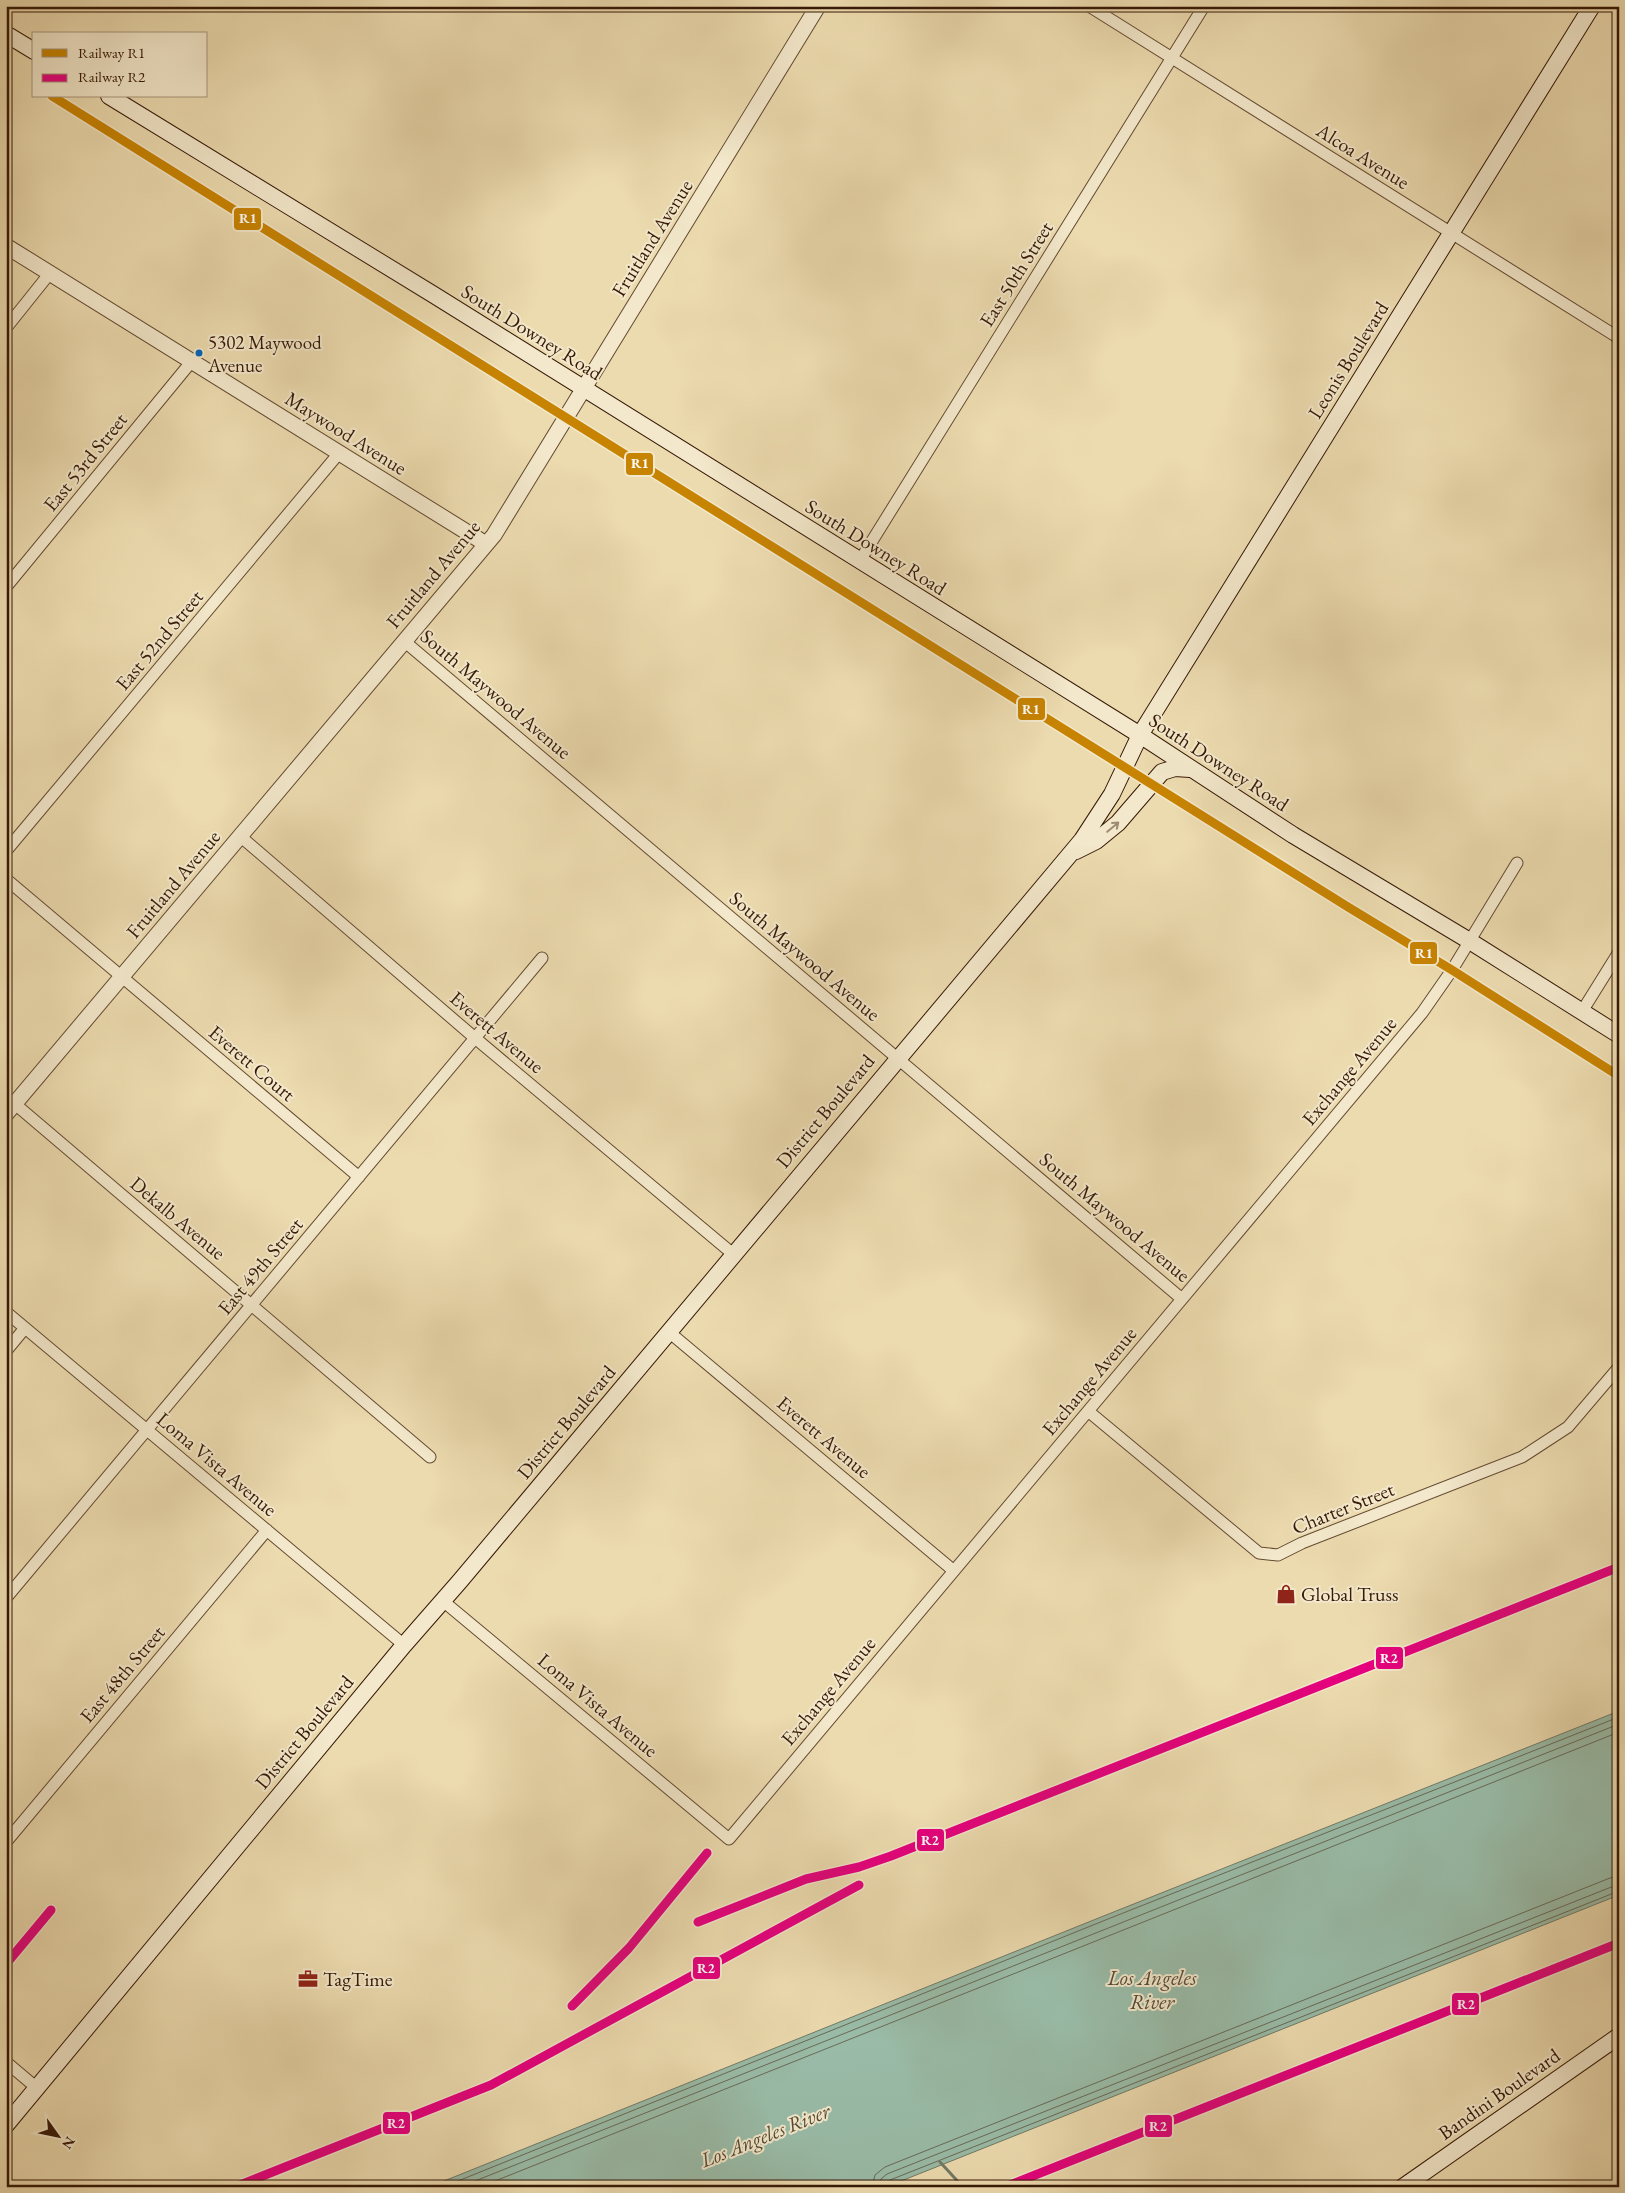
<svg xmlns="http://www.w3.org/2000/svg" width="1625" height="2193" font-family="'EB Garamond',serif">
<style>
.water{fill:#99bba7;stroke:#717a67}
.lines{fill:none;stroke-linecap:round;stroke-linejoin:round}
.shore{stroke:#686a57;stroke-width:1}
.stream{stroke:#717a67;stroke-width:3}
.minor-casing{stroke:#644a31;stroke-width:13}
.tertiary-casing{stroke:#644a31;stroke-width:17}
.secondary-casing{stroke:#361907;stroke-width:18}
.minor{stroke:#f3e8cb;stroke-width:11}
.tertiary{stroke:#f3e8cb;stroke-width:15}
.secondary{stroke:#f3e8cb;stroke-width:16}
.rail-1-casing{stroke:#f3e8cb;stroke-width:12}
.rail-2-casing{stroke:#f3e8cb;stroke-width:12}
.rail-1{stroke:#c78302;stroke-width:9}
.rail-2{stroke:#e5007d;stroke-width:9}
.oneway{stroke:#9e8b73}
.bus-dot{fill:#0065bd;stroke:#f3e8cb;stroke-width:2}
.labels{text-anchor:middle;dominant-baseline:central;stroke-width:4;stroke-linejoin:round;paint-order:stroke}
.bus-label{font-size:19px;fill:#361907;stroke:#f3e8cb;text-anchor:start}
.street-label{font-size:20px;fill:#361907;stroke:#f3e8cb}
.poi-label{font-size:20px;fill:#361907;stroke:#f3e8cb;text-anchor:start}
.water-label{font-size:21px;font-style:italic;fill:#544a37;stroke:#f3e8cb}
.line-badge{stroke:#f3e8cb;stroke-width:2}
.badge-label{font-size:14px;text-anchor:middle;font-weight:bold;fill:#fff}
</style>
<rect width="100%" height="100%" fill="#ecdbaf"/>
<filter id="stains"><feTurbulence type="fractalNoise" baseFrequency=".004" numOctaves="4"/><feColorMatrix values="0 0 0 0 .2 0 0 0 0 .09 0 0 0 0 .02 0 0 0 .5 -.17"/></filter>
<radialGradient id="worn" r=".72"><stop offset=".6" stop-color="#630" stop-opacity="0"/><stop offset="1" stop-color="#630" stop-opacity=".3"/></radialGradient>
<path class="water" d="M 1619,1711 L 1619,1895 L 886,2187 L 429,2187 L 1106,1915 Z"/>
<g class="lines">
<path class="shore" d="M 443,2187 L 1108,1919 L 1619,1717
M 460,2187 L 1619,1724
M 480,2187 L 1619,1732
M 872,2187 L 875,2175 L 885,2167 L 1610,1878 L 1619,1877
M 880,2187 L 881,2179 L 887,2174 L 1619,1884
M 886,2187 L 890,2180 L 1619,1891"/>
<path class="stream" d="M 940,2162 L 963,2187"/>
<defs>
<path id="minor" d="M 1089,6 L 1619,338
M 6,328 L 50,273
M 859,562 L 1204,6
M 6,587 L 192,361
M 404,641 L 1182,1299
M 240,836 L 475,1038 L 733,1254
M 6,851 L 340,452
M 6,879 L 359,1177
M 1581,1013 L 1619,952
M 15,1104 L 430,1457
M 6,1312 L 404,1645
M 669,1332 L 954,1571
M 6,1351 L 25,1328
M 1088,1411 L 1259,1553 L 1278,1555 L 1302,1543 L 1522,1457 L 1568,1427 L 1619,1367
M 6,1598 L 542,958
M 443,1601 L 729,1839 L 1422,1013 L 1452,970 L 1517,863
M 6,1842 L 267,1530
M 6,2062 L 38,2089"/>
<path id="tertiary" d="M 6,246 L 486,544
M 6,1114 L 494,535 L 818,6"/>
<path id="secondary" d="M 6,34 L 34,51
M 109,96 L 434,295 L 1140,735 L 1293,835 L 1468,940 L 1619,1035
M 1076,851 L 1096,841 L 1118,823 L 1162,772 L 1175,768 L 1190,769
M 6,2125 L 404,1645 L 460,1581 L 1082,840 L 1112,794 L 1140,735 L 1592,6
M 1403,2187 L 1619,2036"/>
</defs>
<use href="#minor" class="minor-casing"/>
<use href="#tertiary" class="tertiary-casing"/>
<use href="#secondary" class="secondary-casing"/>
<use href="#minor" class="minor"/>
<use href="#tertiary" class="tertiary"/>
<use href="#secondary" class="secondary"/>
<defs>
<path id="rail-1" d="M 52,96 L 1348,907 L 1452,970 L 1619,1076"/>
<path id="rail-2" d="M 698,1922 L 806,1879 L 859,1867 L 891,1856 L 1619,1567
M 6,1964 L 51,1910
M 572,2006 L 629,1948 L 707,1853
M 235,2187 L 491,2085 L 859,1885
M 1005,2187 L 1619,1943"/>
</defs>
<use href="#rail-1" class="rail-1-casing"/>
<use href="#rail-2" class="rail-2-casing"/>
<use href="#rail-1" class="rail-1"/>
<use href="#rail-2" class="rail-2"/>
</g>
<defs><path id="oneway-shaft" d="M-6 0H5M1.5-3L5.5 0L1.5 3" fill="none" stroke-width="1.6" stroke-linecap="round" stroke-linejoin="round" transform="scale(1.25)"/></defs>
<use class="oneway" href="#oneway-shaft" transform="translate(1113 827) rotate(-40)"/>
<defs>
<symbol id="shop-bare" viewBox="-9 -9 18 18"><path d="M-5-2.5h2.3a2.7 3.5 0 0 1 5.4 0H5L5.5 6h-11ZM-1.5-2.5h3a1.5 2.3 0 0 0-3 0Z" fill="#8f2418" stroke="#f3e8cb" stroke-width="2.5" paint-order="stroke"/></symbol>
<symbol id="office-bare" viewBox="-9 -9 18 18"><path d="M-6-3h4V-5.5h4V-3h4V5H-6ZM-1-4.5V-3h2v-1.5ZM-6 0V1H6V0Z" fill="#8f2418" stroke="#f3e8cb" stroke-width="2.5" paint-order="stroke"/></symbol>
</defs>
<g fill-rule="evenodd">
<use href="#shop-bare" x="1272" y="1580" width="28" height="28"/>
<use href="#office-bare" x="294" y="1965" width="28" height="28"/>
</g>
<circle class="bus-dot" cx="199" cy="353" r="4.5"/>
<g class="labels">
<g class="bus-label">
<text x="208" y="342">5302 Maywood<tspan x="208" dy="23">Avenue</tspan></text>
</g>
<g class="street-label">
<text transform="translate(1363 156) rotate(32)">Alcoa Avenue</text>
<text transform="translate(652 238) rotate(-58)">Fruitland Avenue</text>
<text transform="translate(1016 274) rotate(-58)">East 50th Street</text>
<text transform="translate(532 332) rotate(32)">South Downey Road</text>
<text transform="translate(1348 360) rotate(-58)">Leonis Boulevard</text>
<text transform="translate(346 433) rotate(32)">Maywood Avenue</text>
<text transform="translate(85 462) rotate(-51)">East 53rd Street</text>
<text transform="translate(876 547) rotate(32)">South Downey Road</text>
<text transform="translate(433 574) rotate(-50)">Fruitland Avenue</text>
<text transform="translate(159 640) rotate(-50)">East 52nd Street</text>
<text transform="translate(496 694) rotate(40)">South Maywood Avenue</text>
<text transform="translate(1219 762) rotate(33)">South Downey Road</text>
<text transform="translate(173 884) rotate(-50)">Fruitland Avenue</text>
<text transform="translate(805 956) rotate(40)">South Maywood Avenue</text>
<text transform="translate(497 1032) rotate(40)">Everett Avenue</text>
<text transform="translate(252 1063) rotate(40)">Everett Court</text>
<text transform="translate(1349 1071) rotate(-50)">Exchange Avenue</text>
<text transform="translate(825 1111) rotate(-50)">District Boulevard</text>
<text transform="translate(1115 1217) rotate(40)">South Maywood Avenue</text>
<text transform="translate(178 1218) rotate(40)">Dekalb Avenue</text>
<text transform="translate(260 1266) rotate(-50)">East 49th Street</text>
<text transform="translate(1089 1381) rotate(-50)">Exchange Avenue</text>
<text transform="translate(566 1422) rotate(-50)">District Boulevard</text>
<text transform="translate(824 1437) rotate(40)">Everett Avenue</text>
<text transform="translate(217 1464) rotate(40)">Loma Vista Avenue</text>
<text transform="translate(1343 1508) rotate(-22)">Charter Street</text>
<text transform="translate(122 1674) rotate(-50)">East 48th Street</text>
<text transform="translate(828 1691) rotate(-50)">Exchange Avenue</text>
<text transform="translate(598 1705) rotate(40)">Loma Vista Avenue</text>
<text transform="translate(304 1732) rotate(-50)">District Boulevard</text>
<text transform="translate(1499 2094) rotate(-35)">Bandini Boulevard</text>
</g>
<g class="poi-label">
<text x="1301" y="1594">Global Truss</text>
<text x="323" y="1979">TagTime</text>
</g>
<g class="water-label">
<text x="1152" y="1977">Los Angeles<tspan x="1152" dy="24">River</tspan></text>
<text transform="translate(765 2135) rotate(-22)">Los Angeles River</text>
</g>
</g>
<g class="line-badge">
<rect x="233" y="207" width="29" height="24" rx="5" fill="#c78302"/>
<rect x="625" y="452" width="29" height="24" rx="5" fill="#c78302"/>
<rect x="1017" y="697" width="29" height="24" rx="5" fill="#c78302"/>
<rect x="1409" y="941" width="29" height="24" rx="5" fill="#c78302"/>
<rect x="1375" y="1646" width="29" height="24" rx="5" fill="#e5007d"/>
<rect x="916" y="1828" width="29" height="24" rx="5" fill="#e5007d"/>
<rect x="692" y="1956" width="29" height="24" rx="5" fill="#e5007d"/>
<rect x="1451" y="1992" width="29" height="24" rx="5" fill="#e5007d"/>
<rect x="382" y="2111" width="29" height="24" rx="5" fill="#e5007d"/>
<rect x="1144" y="2114" width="29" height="24" rx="5" fill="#e5007d"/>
</g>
<g class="badge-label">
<text x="248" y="223">R1</text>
<text x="640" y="468">R1</text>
<text x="1031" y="714">R1</text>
<text x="1424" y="958">R1</text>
<text x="1389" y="1663">R2</text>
<text x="930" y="1845">R2</text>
<text x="706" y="1973">R2</text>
<text x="1466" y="2009">R2</text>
<text x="396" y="2128">R2</text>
<text x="1158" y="2131">R2</text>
</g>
<rect width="1625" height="2193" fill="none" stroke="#ecdbaf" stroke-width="25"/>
<rect x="8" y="8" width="1610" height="2178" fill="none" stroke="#361907" stroke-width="2.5"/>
<rect x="12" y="12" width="1600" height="2168" fill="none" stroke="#361907"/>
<rect x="32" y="32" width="175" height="65" fill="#f3e8cb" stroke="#a7957d"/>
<rect x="42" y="49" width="25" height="8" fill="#c78302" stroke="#a7957d"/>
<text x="78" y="58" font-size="15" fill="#361907">Railway R1</text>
<rect x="42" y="74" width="25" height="8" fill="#e5007d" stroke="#a7957d"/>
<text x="78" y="82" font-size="15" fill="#361907">Railway R2</text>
<g transform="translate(58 2136) rotate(123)" stroke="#f3e8cb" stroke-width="4" paint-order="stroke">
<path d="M0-4L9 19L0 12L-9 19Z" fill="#361907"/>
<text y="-8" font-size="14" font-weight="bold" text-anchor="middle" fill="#361907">N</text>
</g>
<rect width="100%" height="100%" filter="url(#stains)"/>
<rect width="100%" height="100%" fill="url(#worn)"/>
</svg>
